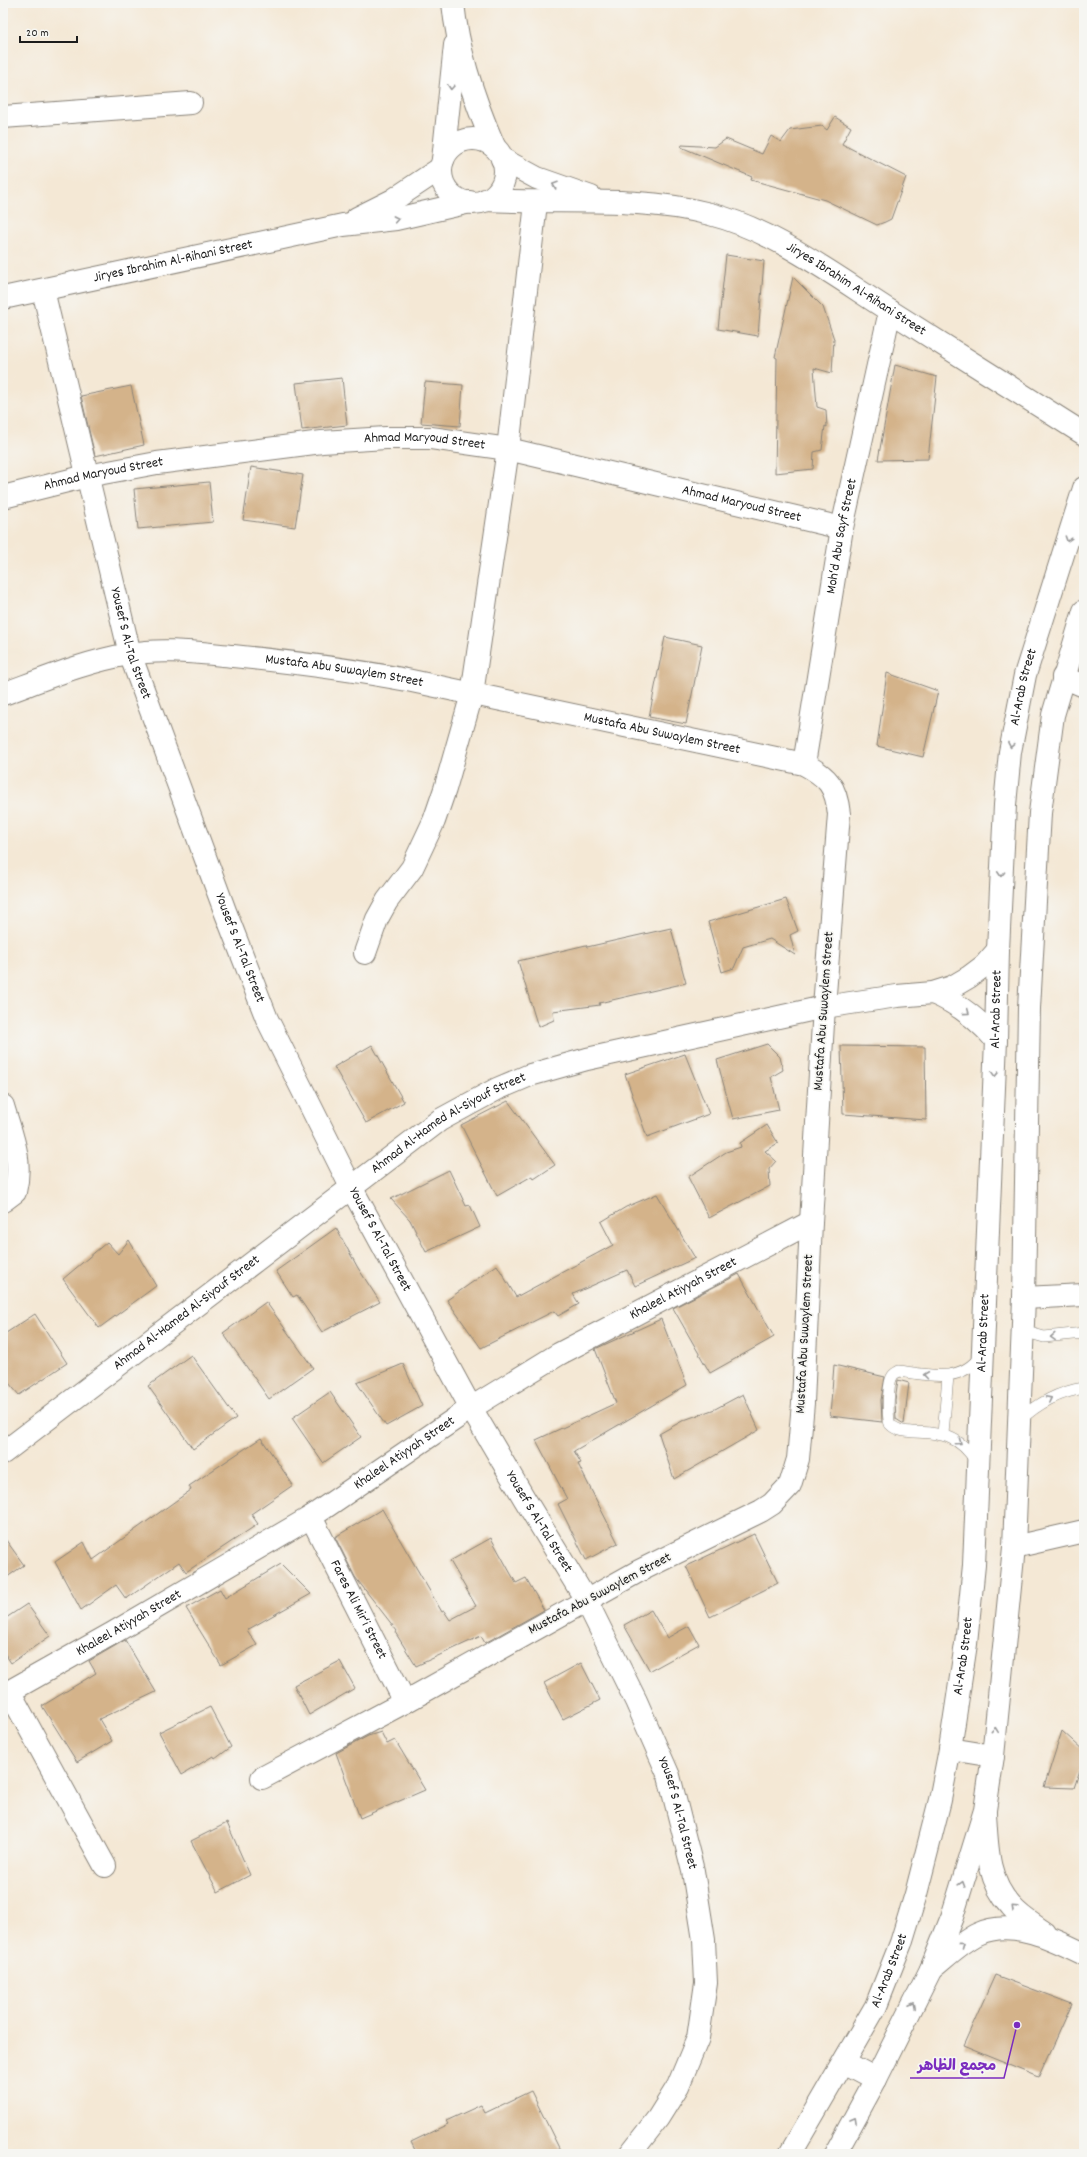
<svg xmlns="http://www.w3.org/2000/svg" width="1087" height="2157" font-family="Dekko,'Playpen Sans Arabic',sans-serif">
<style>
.building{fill:#d4b38a}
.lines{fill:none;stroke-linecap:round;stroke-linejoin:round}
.service-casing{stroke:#888278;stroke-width:12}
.minor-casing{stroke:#888278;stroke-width:24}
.secondary-casing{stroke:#888278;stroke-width:24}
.service{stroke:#fff;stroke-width:11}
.minor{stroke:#fff;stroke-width:22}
.secondary{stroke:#fff;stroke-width:22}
.oneway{stroke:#999}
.labels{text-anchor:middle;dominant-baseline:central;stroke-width:3.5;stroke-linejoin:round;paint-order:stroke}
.street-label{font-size:14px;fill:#1c1c1c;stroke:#f6f6f2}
.leader{fill:none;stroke:#7b2cbf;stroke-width:1.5}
.callout-dot{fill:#7b2cbf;stroke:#f6f6f2;stroke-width:1.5}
.callout-label{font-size:15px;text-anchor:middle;font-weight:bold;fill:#7b2cbf;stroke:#f6f6f2;stroke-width:3.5;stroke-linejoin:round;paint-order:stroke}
</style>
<rect width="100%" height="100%" fill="#f6f6f2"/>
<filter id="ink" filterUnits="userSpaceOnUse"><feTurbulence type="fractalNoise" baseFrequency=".025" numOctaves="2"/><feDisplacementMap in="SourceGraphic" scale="8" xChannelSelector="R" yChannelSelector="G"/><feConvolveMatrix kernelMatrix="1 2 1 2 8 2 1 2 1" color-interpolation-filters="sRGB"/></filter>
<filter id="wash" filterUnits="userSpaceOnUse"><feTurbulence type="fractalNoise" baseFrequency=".012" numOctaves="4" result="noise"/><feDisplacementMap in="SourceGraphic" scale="16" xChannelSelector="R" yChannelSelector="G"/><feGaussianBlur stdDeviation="0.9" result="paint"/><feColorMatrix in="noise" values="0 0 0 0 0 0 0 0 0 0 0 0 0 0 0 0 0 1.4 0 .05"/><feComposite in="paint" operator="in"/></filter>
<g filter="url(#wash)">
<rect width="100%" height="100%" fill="#f4e8d5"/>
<g id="blocks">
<path class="building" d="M 835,117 L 851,127 L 842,144 L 906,177 L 891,219 L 885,222 L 877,225 L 825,200 L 751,180 L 752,177 L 681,147 L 682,145 L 715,147 L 726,139 L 762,154 L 771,136 L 781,142 L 790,130 L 822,126 L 827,130 Z
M 726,255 L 764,261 L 758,336 L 718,329 Z
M 793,277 L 823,307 L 834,339 L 832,373 L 814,368 L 817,407 L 826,410 L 827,427 L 825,426 L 822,450 L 814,452 L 813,469 L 775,473 L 777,358 L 775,357 Z
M 895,365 L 937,377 L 928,459 L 878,460 Z
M 342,378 L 347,425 L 302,430 L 296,383 Z
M 425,382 L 463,385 L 460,426 L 421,423 Z
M 131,386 L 144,445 L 95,456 L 81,396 Z
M 251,467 L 303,475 L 295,527 L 243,520 Z
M 209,482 L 213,522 L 138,529 L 134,489 Z
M 665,637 L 702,645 L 686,724 L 649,717 Z
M 887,673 L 938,691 L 923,757 L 877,746 Z
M 786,899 L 798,931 L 790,935 L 795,955 L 770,939 L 743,947 L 734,968 L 722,972 L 708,922 Z
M 671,928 L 686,983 L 599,1003 L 600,1005 L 553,1011 L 554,1020 L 538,1027 L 518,961 L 586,945 L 587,947 Z
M 767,1044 L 780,1057 L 783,1070 L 771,1077 L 779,1110 L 733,1119 L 717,1060 Z
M 372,1045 L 404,1102 L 366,1123 L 334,1067 Z
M 841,1046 L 925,1047 L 926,1120 L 843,1114 Z
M 685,1054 L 709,1114 L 647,1137 L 625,1074 Z
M 508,1101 L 555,1165 L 534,1179 L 532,1176 L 497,1196 L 461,1125 Z
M 767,1125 L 778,1143 L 765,1151 L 776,1161 L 769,1169 L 770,1186 L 709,1218 L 688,1177 L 726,1152 L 741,1147 L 740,1143 Z
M 449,1170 L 466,1206 L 470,1205 L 480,1227 L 426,1252 L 410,1220 L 391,1199 Z
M 657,1194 L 695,1258 L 635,1286 L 627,1270 L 573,1294 L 579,1304 L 558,1316 L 554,1311 L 481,1348 L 447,1300 L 497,1265 L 516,1297 L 613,1245 L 601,1222 L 626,1207 Z
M 336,1228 L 358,1268 L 380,1302 L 322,1332 L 297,1295 L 293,1297 L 276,1271 Z
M 129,1240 L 156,1286 L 99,1328 L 63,1279 L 107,1242 L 118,1254 Z
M 739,1274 L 774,1337 L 710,1373 L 673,1308 Z
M 266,1302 L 313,1368 L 269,1399 L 223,1333 Z
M 35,1314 L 67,1363 L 19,1395 L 3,1376 L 3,1335 Z
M 661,1319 L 687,1385 L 574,1451 L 581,1463 L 578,1464 L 618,1543 L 586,1560 L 558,1504 L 567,1499 L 536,1440 L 616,1403 L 595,1349 Z
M 191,1355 L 236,1418 L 193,1449 L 148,1386 Z
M 403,1364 L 422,1406 L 386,1426 L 357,1383 Z
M 834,1365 L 885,1377 L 881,1400 L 882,1422 L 830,1416 Z
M 898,1380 L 909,1383 L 904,1424 L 896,1419 L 895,1400 Z
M 330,1392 L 361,1437 L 323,1463 L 292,1418 Z
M 743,1394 L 759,1430 L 674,1479 L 659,1434 L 684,1420 L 715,1409 Z
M 261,1438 L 293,1485 L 251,1514 L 258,1524 L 186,1572 L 179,1562 L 126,1599 L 116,1585 L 81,1610 L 55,1562 L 84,1542 L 93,1560 L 191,1490 L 189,1486 Z
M 382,1509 L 442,1612 L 444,1611 L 450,1620 L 476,1606 L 450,1561 L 491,1538 L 516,1583 L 526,1578 L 544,1610 L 485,1643 L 481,1636 L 416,1666 L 395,1632 L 397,1631 L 355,1577 L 335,1537 Z
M 754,1534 L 778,1583 L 710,1617 L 686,1566 Z
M 3,1536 L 24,1565 L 3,1580 Z
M 281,1564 L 311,1594 L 247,1630 L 257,1645 L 221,1665 L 186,1608 L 220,1589 L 225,1598 Z
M 27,1604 L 50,1636 L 11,1663 L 3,1651 L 3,1620 Z
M 651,1610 L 667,1638 L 689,1626 L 699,1644 L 650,1671 L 624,1625 Z
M 125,1640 L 156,1692 L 99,1719 L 112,1741 L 77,1762 L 42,1706 L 96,1673 L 89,1661 Z
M 340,1661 L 355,1688 L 309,1715 L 294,1685 Z
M 581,1663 L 600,1700 L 563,1719 L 544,1683 Z
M 210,1707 L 231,1747 L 215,1759 L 213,1756 L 182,1775 L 159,1732 Z
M 1062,1731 L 1084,1751 L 1084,1768 L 1080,1770 L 1074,1788 L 1044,1787 Z
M 381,1732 L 387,1744 L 395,1740 L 425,1790 L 360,1818 L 336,1753 L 368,1736 Z
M 227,1823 L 250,1875 L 218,1892 L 191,1841 Z
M 995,1975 L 1072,2004 L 1039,2077 L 963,2046 Z
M 531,2091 L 562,2154 L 417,2154 L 411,2142 L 448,2124 L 446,2121 L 481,2105 L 485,2113 Z"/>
</g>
</g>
<g filter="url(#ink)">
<use href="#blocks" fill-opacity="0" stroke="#888278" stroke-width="1"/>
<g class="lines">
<defs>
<path id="service" d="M 1023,1331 L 1044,1337 L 1084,1333
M 1019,1421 C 1038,1403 1058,1392 1084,1388
M 943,1434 L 948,1376
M 976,1462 C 949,1416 907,1443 890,1424 C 887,1417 888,1383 892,1377 C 893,1374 896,1373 899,1371 C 929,1375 961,1384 981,1355"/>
<g id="minor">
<path d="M 453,3 C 458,53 474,100 494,146"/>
<path d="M 3,117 L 191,103"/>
<circle cx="473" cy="171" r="32"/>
<path d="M 502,159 L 537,178 L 591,197"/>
<path d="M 443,160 L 455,45"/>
<path id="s1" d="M 485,200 C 559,204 638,195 710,214 C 774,230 835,276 890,311 C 955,352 1019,393 1084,434"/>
<path d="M 357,218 L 393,200 L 441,168"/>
<path id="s2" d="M 43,290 L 130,654 L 225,911 L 267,1019 L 351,1187 L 471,1408 L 524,1498 L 586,1600 L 636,1701 L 669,1776 L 693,1871 L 704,1940 L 706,1983 L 698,2038 L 678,2086 L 658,2118 L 630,2154"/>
<path id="s3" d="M 3,298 L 343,225 L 396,219 L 470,202"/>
<path id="s4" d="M 3,497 L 87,476 L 157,463 L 322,442 L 386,438 L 431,438 L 508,449 L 842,528"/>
<path d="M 1063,677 L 1084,686"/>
<path id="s5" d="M 3,694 C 44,679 87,661 130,654 C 163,648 199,653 233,656 C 291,662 349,669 407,680 L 804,764 C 828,777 836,786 839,814 L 824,1007 L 811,1222 L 803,1403 L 798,1459 L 790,1485 L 772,1504 L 761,1511 L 639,1571 L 405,1702 L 262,1778"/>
<path id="s6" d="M 804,764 L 842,528 L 890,311"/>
<path d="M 365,953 L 377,919 L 387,901 L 412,868 L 434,821 L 445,789 L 472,694 L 508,449 L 536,203"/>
<path d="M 933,993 C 959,1004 978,1019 996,1040"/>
<path d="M 3,1106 C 12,1137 23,1160 15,1192 L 3,1201"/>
<path d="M 1024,1298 L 1084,1295"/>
<path id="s7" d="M 3,1453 L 440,1120 L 497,1089 L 530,1075 L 587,1059 L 824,1007 L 897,996 L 933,993 L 952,987 L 969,977 L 985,965 L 998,950"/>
<path id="s8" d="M 311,1517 L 405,1702"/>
<path d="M 1014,1547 L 1084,1531"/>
<path d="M 9,1691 L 105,1866"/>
<path id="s9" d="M 3,1695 L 113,1633 L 311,1517 L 471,1408 L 559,1354 L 811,1222"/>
<path d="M 985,1813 C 987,1846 987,1881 1011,1906 C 1020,1917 1034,1925 1045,1933"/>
<path d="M 931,1969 C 946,1957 961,1942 978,1934 C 1012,1918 1054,1939 1084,1954"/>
</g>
<g id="secondary">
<path d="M 950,1749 L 993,1756"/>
<path d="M 844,2062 L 876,2079"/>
<path id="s10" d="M 790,2154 L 876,2006 L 901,1943 L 916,1894 L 940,1800 L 950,1749 L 966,1644 L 974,1565 L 996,1040 L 998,950 L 1005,805 L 1010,752 L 1025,675 L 1084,488"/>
<path d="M 835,2154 L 876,2079 L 931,1969 L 952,1917 L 985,1810 L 993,1756 L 1014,1547 L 1024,1298 L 1029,1008 L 1040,813 L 1053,715 L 1084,611"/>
</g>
</defs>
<use href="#service" class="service-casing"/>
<use href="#minor" class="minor-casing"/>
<use href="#secondary" class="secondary-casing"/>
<use href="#service" class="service"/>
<use href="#minor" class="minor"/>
<use href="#secondary" class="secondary"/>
</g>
<defs><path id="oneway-chevron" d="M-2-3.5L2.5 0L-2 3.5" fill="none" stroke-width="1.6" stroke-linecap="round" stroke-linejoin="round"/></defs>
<g class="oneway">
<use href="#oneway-chevron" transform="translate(451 87) rotate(94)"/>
<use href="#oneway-chevron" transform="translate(555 185) rotate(-161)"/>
<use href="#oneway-chevron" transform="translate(396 219) rotate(-11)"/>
<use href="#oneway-chevron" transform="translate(1068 539) rotate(108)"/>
<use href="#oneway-chevron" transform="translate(1011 745) rotate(100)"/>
<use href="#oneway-chevron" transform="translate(1001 874) rotate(93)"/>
<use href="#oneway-chevron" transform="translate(967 1012) rotate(36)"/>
<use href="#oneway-chevron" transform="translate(995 1074) rotate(92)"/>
<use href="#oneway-chevron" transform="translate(1053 1337) rotate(177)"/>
<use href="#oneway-chevron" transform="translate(926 1375) rotate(-172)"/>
<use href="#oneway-chevron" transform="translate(1049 1399) rotate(-27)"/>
<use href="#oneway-chevron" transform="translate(959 1442) rotate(35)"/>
<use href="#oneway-chevron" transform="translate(995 1730) rotate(-84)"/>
<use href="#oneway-chevron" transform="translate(962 1884) rotate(-73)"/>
<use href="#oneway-chevron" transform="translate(1014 1908) rotate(-136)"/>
<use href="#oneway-chevron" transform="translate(962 1945) rotate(-36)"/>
<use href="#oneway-chevron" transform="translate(913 2005) rotate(-63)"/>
<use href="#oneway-chevron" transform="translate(854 2120) rotate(-61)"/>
</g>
</g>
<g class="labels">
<g class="street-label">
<text stroke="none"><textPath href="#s3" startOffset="174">Jiryes Ibrahim Al-Rihani Street</textPath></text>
<text stroke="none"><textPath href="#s1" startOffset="391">Jiryes Ibrahim Al-Rihani Street</textPath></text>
<text stroke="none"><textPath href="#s4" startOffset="427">Ahmad Maryoud Street</textPath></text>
<text stroke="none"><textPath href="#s4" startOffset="103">Ahmad Maryoud Street</textPath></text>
<text stroke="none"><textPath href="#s4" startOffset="751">Ahmad Maryoud Street</textPath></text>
<text stroke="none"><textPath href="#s6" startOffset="231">Moh‘d Abu Sayf Street</textPath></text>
<text stroke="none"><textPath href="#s2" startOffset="364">Yousef S Al-Tal Street</textPath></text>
<text stroke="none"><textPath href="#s5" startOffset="349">Mustafa Abu Suwaylem Street</textPath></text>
<text stroke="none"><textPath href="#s10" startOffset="1505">Al-Arab Street</textPath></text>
<text stroke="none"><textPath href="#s5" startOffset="673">Mustafa Abu Suwaylem Street</textPath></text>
<text stroke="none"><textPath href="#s2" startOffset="688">Yousef S Al-Tal Street</textPath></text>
<text stroke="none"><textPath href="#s10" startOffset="1181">Al-Arab Street</textPath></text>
<text transform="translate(824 1011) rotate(-86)">Mustafa Abu Suwaylem Street</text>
<text stroke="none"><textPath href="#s7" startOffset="555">Ahmad Al-Hamed Al-Siyouf Street</textPath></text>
<text stroke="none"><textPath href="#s2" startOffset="1012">Yousef S Al-Tal Street</textPath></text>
<text stroke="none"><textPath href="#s9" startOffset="793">Khaleel Atiyyah Street</textPath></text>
<text stroke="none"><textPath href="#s7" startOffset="231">Ahmad Al-Hamed Al-Siyouf Street</textPath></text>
<text stroke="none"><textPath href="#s10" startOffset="857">Al-Arab Street</textPath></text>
<text transform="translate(805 1334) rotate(-87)">Mustafa Abu Suwaylem Street</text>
<text stroke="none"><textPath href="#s9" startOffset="469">Khaleel Atiyyah Street</textPath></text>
<text stroke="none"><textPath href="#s2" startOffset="1336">Yousef S Al-Tal Street</textPath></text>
<text transform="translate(600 1594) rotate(-28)">Mustafa Abu Suwaylem Street</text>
<text stroke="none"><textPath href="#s8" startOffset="104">Fares Ali Mir‘i Street</textPath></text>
<text stroke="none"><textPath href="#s9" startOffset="145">Khaleel Atiyyah Street</textPath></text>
<text stroke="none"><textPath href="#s10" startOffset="533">Al-Arab Street</textPath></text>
<text stroke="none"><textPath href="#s2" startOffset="1660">Yousef S Al-Tal Street</textPath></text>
<text stroke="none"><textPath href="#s10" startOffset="209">Al-Arab Street</textPath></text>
</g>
</g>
<path class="leader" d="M1017 2025L1004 2078H910"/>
<circle class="callout-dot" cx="1017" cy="2025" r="4"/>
<g class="callout-label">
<text x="957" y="2070">مجمع الظاهر</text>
</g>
<rect width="1087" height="2157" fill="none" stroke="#f6f6f2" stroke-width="16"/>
<path d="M20 36v6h57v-6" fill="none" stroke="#1c1c1c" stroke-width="2"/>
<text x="26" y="36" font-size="12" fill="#1c1c1c" stroke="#f6f6f2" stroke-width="3" paint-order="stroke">20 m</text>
</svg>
